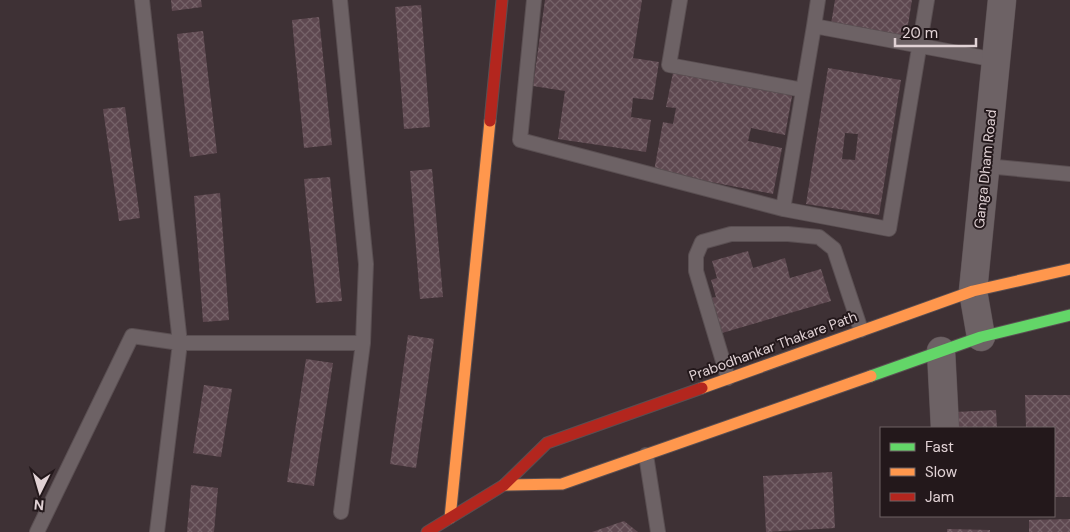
<svg xmlns="http://www.w3.org/2000/svg" width="1070" height="532" font-family="'DM Sans',sans-serif">
<style>
.building{fill:url(#building-cross-hatch);fill-rule:evenodd}
.lines{fill:none;stroke-linecap:round;stroke-linejoin:round}
.lane-casing{stroke:#5a4f52;stroke-width:16}
.street-casing{stroke:#5a4f52;stroke-width:29}
.fast-casing{stroke:#5a4f52;stroke-width:13}
.slow-casing{stroke:#5a4f52;stroke-width:13}
.jam-casing{stroke:#5a4f52;stroke-width:13}
.lane{stroke:#6d6265;stroke-width:14}
.street{stroke:#6d6265;stroke-width:28}
.fast{stroke:#63d668;stroke-width:11}
.slow{stroke:#ff974d;stroke-width:11}
.jam{stroke:#b3261e;stroke-width:11}
.labels{text-anchor:middle;dominant-baseline:central;stroke-width:4;stroke-linejoin:round;paint-order:stroke}
.street-label{font-size:14px;fill:#e1d2d5;stroke:#23181b}
</style>
<defs>
<pattern id="building-cross-hatch" width="8" height="8" patternUnits="userSpaceOnUse" patternTransform="scale(1.25)"><rect width="8" height="8" fill="#5e4850"/><path d="M0 0l8 8M0 8l8-8" fill="none" stroke="#756268"/></pattern>
</defs>
<rect width="100%" height="100%" fill="#3e3135"/>
<path class="building" d="M 171,0 L 201,0 L 202,7 L 172,11 Z
M 545,0 L 642,0 L 633,58 L 659,62 L 653,100 L 633,98 L 631,117 L 651,120 L 646,152 L 558,139 L 565,91 L 533,86 Z
M 835,0 L 912,0 L 906,37 L 831,24 Z
M 421,5 L 430,127 L 404,129 L 395,7 Z
M 319,17 L 332,145 L 304,148 L 292,20 Z
M 203,31 L 217,153 L 190,157 L 177,34 Z
M 674,68 L 793,91 L 785,135 L 751,128 L 748,141 L 782,148 L 773,194 L 654,171 L 663,122 L 673,124 L 676,108 L 666,107 Z
M 828,68 L 901,80 L 879,215 L 806,204 ZM 845,133 L 858,134 L 855,160 L 842,159 Z
M 125,107 L 140,218 L 119,221 L 103,109 Z
M 432,169 L 443,297 L 420,299 L 410,171 Z
M 330,177 L 342,301 L 316,303 L 304,179 Z
M 220,193 L 229,320 L 203,322 L 194,196 Z
M 748,251 L 753,268 L 785,258 L 790,278 L 821,269 L 831,301 L 722,333 L 711,298 L 716,297 L 711,280 L 717,278 L 712,261 Z
M 408,335 L 434,339 L 416,468 L 390,464 Z
M 306,359 L 333,363 L 314,486 L 287,482 Z
M 204,385 L 232,389 L 221,457 L 193,453 Z
M 1025,395 L 1070,395 L 1070,497 L 1054,497 L 1054,428 L 1026,428 Z
M 996,410 L 997,428 L 955,428 L 955,412 Z
M 832,472 L 835,528 L 766,532 L 763,476 Z
M 191,485 L 218,488 L 214,532 L 187,532 Z
M 1070,519 L 1070,532 L 1029,532 L 1029,520 Z
M 624,521 L 638,532 L 592,532 Z
M 947,529 L 990,530 L 990,532 L 947,532 Z"/>
<g class="lines">
<defs>
<path id="lane" d="M 142,0 L 180,343 L 157,532
M 340,0 L 366,264 L 363,343
M 534,0 L 520,140 L 783,209 L 889,229 L 927,0
M 680,0 L 669,65 L 803,90
M 814,26 L 818,0
M 986,166 L 1070,174
M 783,209 L 814,26 L 996,60
M 728,378 L 696,271 L 696,256 L 702,242 L 731,234 L 788,234 L 819,237 L 834,249 L 861,330
M 646,455 L 658,532
M 37,532 L 132,336 L 180,343 L 363,343 L 341,512"/>
<path id="street" d="M 981,337 L 973,291 L 1002,0
M 941,351 L 945,428"/>
<path id="fast" d="M 871,376 L 981,337 L 1070,315"/>
<path id="slow" d="M 702,388 L 973,291 L 1070,269
M 504,485 L 562,484 L 871,376
M 450,518 L 490,121"/>
<path id="jam" d="M 490,121 L 502,0
M 427,532 L 504,485 L 547,443 L 702,388"/>
</defs>
<use href="#lane" class="lane-casing"/>
<use href="#street" class="street-casing"/>
<use href="#fast" class="fast-casing"/>
<use href="#slow" class="slow-casing"/>
<use href="#jam" class="jam-casing"/>
<use href="#lane" class="lane"/>
<use href="#street" class="street"/>
<use href="#fast" class="fast"/>
<use href="#slow" class="slow"/>
<use href="#jam" class="jam"/>
</g>
<g class="labels">
<g class="street-label">
<text transform="translate(985 169) rotate(-84)">Ganga Dham Road</text>
<text transform="translate(773 346) rotate(-20)">Prabodhankar Thakare Path</text>
</g>
</g>
<rect x="880" y="427" width="175" height="90" fill="#23181b" stroke="#6f6265"/>
<rect x="890" y="443" width="25" height="8" fill="#63d668" stroke="#6f6265"/>
<text x="925" y="452" font-size="15" fill="#e1d2d5">Fast</text>
<rect x="890" y="468" width="25" height="8" fill="#ff974d" stroke="#6f6265"/>
<text x="925" y="477" font-size="15" fill="#e1d2d5">Slow</text>
<rect x="890" y="493" width="25" height="8" fill="#b3261e" stroke="#6f6265"/>
<text x="925" y="502" font-size="15" fill="#e1d2d5">Jam</text>
<g transform="translate(40 492) rotate(185)" stroke="#23181b" stroke-width="4" paint-order="stroke">
<path d="M0-4L9 19L0 12L-9 19Z" fill="#e1d2d5"/>
<text y="-8" font-size="14" font-weight="bold" text-anchor="middle" fill="#e1d2d5">N</text>
</g>
<path d="M895 38v8h81v-8" fill="none" stroke="#e1d2d5" stroke-width="2.5"/>
<text x="902" y="38" font-size="15" fill="#e1d2d5" stroke="#23181b" stroke-width="4" paint-order="stroke">20 m</text>
</svg>
